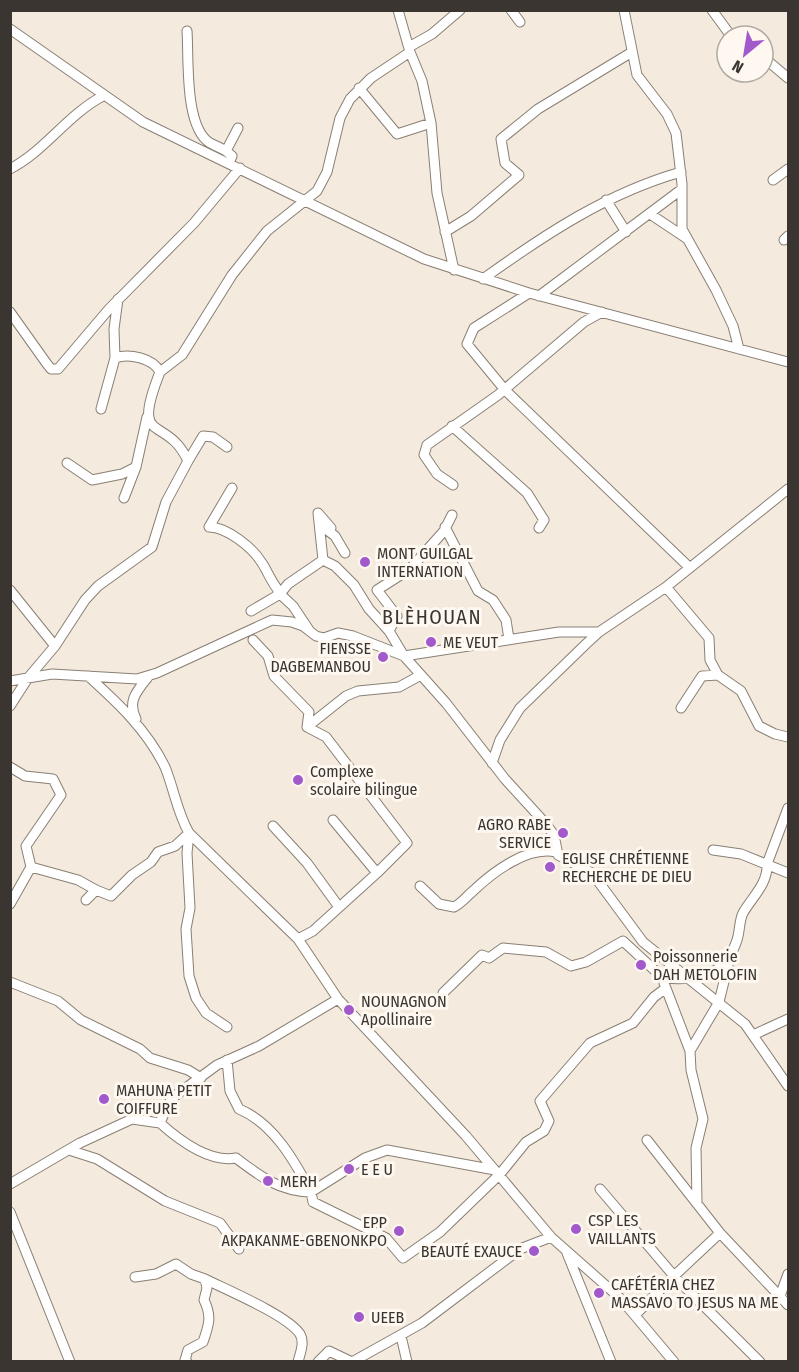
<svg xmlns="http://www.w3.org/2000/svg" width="799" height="1372" font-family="'Fira Sans Condensed',sans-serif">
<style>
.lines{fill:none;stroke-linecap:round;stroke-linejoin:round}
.minor-casing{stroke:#897f74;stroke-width:11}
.minor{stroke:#fff;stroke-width:9}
.poi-dot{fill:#a259cc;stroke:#fef8f0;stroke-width:2}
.labels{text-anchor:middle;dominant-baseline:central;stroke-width:6;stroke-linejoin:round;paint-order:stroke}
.poi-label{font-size:16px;fill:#3a3530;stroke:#fef8f0;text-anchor:start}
.quarter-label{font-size:20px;letter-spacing:1.5px;fill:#3a3530;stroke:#fef8f0}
</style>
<rect width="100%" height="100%" fill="#f4eadd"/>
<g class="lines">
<defs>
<path id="minor" d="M 398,10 L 410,52 L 422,81 L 431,123 L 437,193 L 454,270
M 511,10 L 520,22
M 624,10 L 637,75 L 667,114 L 676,133 L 682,184 L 682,229 L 716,290 L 733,326 L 739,349
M 712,10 L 731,36
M 10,29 L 143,122 L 424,259 L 529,293 L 788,362
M 187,31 C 189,58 184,127 210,143 C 214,145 221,148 226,151
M 409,47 L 432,34 L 460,10
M 763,57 L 788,78
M 359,88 L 397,134 L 431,123
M 229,163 L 232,156 L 226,151 L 238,128
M 10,169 C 46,150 67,115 103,96
M 773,180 L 788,169
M 606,200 L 626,232
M 650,214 L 686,238
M 445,232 L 471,216 L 519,175 L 505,163 L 501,139 L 538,109 L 632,52
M 784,240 L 788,236
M 483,279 C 544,235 607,193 681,172
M 529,293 L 474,328 L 467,344 L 505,390 L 690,568
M 539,296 L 682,189
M 10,312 L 47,364 L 51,369 L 58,369 L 109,309 L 194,223 L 240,168
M 160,372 L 182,355 L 232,275 L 267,231 L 317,191 L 327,172 L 340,118 L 350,99 L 371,78 L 410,52
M 101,409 L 115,358 L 114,329 L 118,299
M 452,426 L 527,493 L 544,520 L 539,528
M 188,461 L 203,436 L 213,437 L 227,447
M 67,463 L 92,480 L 122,474 L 136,467
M 453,485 L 437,474 L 424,455 L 427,445 L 498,395 L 584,322 L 602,312
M 232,488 L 209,527 C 227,527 253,548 262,563 C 268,572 271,582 279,591 L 277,595
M 124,498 L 136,467 L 147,417
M 445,527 L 478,591 L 493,600 L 506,620 L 509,639
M 323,560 L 318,513 L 331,528 L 327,530 L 335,536 L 345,553
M 666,587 L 709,638 L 710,660 L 718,675 L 741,691 L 759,726 L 775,734 L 788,737
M 10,590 L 55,646
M 251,611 L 280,594
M 309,630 L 293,606 L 280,594 L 288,584 L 323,560 L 335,566 L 354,585 L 369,609 L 389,631 L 404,656 L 446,703 L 505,779 L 546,824 L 554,835 L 558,855 L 592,873 L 643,942 L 745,1024 L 788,1086
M 389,631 L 397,616 L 377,590 L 410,569 L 444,531 L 452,515
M 253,640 L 268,656 L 274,676 L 309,712 L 307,727 L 326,737 L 407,843 L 377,873
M 88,676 C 118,703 147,730 165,767 C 174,789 177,812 189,833 L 298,939 L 338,999 L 466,1136 L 551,1237 L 621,1299 L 674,1362
M 10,681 L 52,674 L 137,679 L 157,673 L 272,620 L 292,622 L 303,626 L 316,636 L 324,638 L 338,633 L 353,636 L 404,656 L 559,632 L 599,632
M 10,706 L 28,678 L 55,646 L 85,600 L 98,586 L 152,547 L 166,502 L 188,461 C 166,413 130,448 160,372 C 153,358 129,353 115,358
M 681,708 L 702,676 L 718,675
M 136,719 C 127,701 137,691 148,677
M 307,727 L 346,696 L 358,691 L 399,687 L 421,675
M 492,763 L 500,740 L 520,708 L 586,644 L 599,632 L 666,587 L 788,489
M 10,767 L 25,776 L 53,779 L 61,795 L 26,846 L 31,867 L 78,880 L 96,890
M 273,826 L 307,863 L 339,907
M 713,850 L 741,854 L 788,873
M 420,886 L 439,904 L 454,907 C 462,903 466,897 473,891 C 493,872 527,846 556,852
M 86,900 L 96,890 L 111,896 L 132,875 L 151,862 L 158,852 L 175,846 L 189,833 L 187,853 L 190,908 L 186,929 L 189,976 L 196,998 L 206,1013 L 227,1027
M 10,904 L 31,867
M 298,939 L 313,931 L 377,873 L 333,820
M 10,982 L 58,1001 L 81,1020 L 140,1049 L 150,1058 L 188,1070 L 201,1078
M 664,983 L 690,1051 L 691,1070 L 703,1119 L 696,1148 L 697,1203
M 443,993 L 482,955 L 489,958 L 503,948 L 546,952 L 571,966 L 586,962 L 623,941 L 663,978 C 698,981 725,977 737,940 C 740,931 739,921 743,913 C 752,897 768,884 767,864 L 788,808
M 753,1035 L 788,1019
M 690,1051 L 719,1002 L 729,961
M 227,1060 L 230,1091 L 239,1109 C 273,1123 294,1160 311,1192 L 365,1158 L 387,1150 L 495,1170
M 160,1123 C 179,1140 209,1163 236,1158 C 261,1177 279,1191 311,1192 L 313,1202 L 386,1238 L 403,1258 L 440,1232 L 500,1174 L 526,1142 L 544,1131 L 549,1121 L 540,1101 L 590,1043 L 633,1023 L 654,997 L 666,988
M 647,1140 L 720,1233 L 788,1305
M 69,1150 L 97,1159 L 165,1201 L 220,1223 L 239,1249
M 10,1184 L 80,1143 L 132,1119 L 160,1123 L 168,1104 L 175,1096 L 217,1065 L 259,1046 L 338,999
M 600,1189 L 674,1276 L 720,1233
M 10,1212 L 70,1362
M 567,1253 L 611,1362
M 135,1277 L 156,1274 L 176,1264 L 191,1274 L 205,1279 L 207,1288 L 204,1300 C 212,1316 209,1325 203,1342 L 188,1350 L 185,1360 L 187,1362
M 205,1279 C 227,1290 287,1315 300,1334 C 305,1343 300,1353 298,1362
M 780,1296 L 788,1274
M 635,1315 L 674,1276 L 760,1362
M 401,1336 L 407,1362
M 318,1362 L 329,1351 L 352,1362
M 352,1362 L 422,1323 L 520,1249 L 551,1237"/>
</defs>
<use href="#minor" class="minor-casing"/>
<use href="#minor" class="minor"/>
</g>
<g class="poi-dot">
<circle cx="365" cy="562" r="6"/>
<circle cx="431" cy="642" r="6"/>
<circle cx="383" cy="657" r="6"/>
<circle cx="298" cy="780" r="6"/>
<circle cx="563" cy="833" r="6"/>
<circle cx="550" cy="867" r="6"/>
<circle cx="641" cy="965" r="6"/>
<circle cx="349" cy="1010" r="6"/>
<circle cx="104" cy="1099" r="6"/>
<circle cx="349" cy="1169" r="6"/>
<circle cx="268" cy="1181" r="6"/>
<circle cx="576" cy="1229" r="6"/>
<circle cx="399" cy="1231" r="6"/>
<circle cx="534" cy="1251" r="6"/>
<circle cx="599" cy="1293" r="6"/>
<circle cx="359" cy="1317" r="6"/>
</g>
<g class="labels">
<g class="poi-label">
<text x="377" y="553">MONT GUILGAL<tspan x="377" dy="18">INTERNATION</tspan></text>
<text x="443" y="642">ME VEUT</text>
<text x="371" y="648" text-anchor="end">FIENSSE<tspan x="371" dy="18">DAGBEMANBOU</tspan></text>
<text x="310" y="771">Complexe<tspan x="310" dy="18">scolaire bilingue</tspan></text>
<text x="551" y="824" text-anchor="end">AGRO RABE<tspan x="551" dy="18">SERVICE</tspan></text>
<text x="562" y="858">EGLISE CHRÉTIENNE<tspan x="562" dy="18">RECHERCHE DE DIEU</tspan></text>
<text x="653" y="956">Poissonnerie<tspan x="653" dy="18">DAH METOLOFIN</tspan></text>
<text x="361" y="1001">NOUNAGNON<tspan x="361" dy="18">Apollinaire</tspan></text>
<text x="116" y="1090">MAHUNA PETIT<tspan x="116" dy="18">COIFFURE</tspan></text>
<text x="361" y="1169">E E U</text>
<text x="280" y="1181">MERH</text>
<text x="588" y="1220">CSP LES<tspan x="588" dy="18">VAILLANTS</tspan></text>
<text x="387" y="1222" text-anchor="end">EPP<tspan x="387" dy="18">AKPAKANME-GBENONKPO</tspan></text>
<text x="522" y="1251" text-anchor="end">BEAUTÉ EXAUCE</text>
<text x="611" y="1284">CAFÉTÉRIA CHEZ<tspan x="611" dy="18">MASSAVO TO JESUS NA ME</tspan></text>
<text x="371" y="1317">UEEB</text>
</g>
<g class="quarter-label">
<text x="432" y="617">BLÈHOUAN</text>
</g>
</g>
<rect width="799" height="1372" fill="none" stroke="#3a3530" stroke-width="24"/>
<g transform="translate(745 54) rotate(210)"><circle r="28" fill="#fef8f0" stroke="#b0aaa3" stroke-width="1.5"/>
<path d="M0-4.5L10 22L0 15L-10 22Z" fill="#a259cc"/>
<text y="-9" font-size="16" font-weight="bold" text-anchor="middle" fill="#3a3530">N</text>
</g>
</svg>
